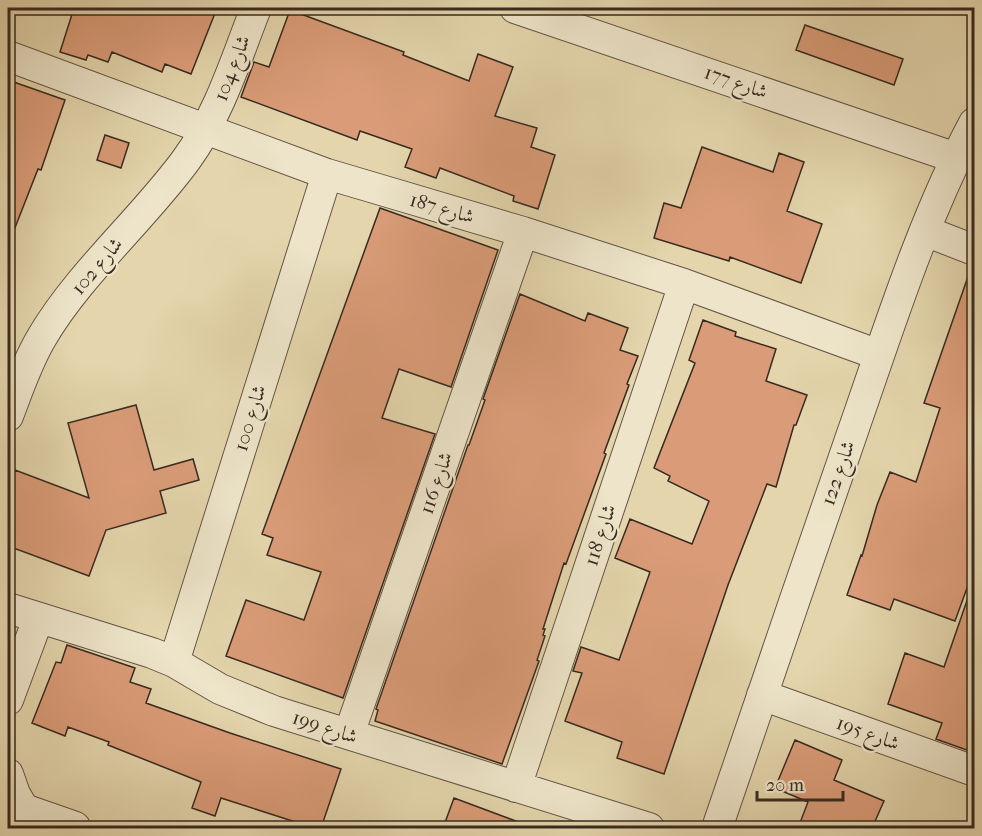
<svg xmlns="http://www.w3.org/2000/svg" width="982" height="836" font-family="'IM FELL French Canon',Amiri,serif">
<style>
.building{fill:#da9c78;stroke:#382a21;stroke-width:1.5}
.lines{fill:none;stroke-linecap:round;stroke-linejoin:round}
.minor-casing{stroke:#635544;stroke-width:32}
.tertiary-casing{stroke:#635544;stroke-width:35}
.minor{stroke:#ede4c9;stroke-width:30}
.tertiary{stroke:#ede4c9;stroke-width:33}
.labels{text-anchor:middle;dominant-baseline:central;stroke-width:4.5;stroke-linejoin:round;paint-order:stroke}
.street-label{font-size:20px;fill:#382a21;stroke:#ede4c9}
</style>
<rect width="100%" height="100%" fill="#e4d5ac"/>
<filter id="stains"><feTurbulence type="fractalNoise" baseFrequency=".00333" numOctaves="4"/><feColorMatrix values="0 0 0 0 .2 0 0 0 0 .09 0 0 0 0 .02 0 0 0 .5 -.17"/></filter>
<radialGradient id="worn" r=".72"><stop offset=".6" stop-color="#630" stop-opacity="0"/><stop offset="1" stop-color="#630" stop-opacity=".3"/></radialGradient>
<path class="building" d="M 74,8 L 217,8 L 191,74 L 165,64 L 162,72 L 112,52 L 108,62 L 88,55 L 86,60 L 60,52 Z
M 290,10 L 404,52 L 403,55 L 469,81 L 478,54 L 513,67 L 495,116 L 537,128 L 531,147 L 555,155 L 538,209 L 513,201 L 514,196 L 440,168 L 436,178 L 405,167 L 412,149 L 360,131 L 357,140 L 241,97 L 254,62 L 269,67 Z
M 805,25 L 903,59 L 894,85 L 796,50 Z
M 8,80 L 65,100 L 41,170 L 38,169 L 9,243 Z
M 105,135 L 129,143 L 121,168 L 97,160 Z
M 702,147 L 773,172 L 779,153 L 804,162 L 787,211 L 822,224 L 801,283 L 730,257 L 729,261 L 654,238 L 664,203 L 681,208 Z
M 380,208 L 498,250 L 451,387 L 399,369 L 382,418 L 435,434 L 343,698 L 226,656 L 246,600 L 304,620 L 321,572 L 267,555 L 273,538 L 262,534 Z
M 971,268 L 975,269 L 975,566 L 955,621 L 894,599 L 890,610 L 847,595 L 861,555 L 862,556 L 877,505 L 890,472 L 916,482 L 940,408 L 924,403 Z
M 520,294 L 585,321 L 588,313 L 628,328 L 620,350 L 638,356 L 627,384 L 629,385 L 604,453 L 606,454 L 566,564 L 564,563 L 543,629 L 545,629 L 543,635 L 545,636 L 537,660 L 539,661 L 502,764 L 375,721 L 378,710 L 376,709 L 468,445 L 469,445 L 485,400 L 483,399 Z
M 703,320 L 736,332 L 735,336 L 776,349 L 766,381 L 807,395 L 796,425 L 794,425 L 776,487 L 767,484 L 728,585 L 664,774 L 617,758 L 622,742 L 565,721 L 582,673 L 573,671 L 581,647 L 619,660 L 650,572 L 615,558 L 630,519 L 692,544 L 709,501 L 668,481 L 670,476 L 654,468 L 695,363 L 689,360 Z
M 136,405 L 154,470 L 193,459 L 199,480 L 160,491 L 166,513 L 106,530 L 89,576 L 8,546 L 8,489 L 15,470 L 89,498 L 68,423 Z
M 971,589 L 975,589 L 975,753 L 936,739 L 942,723 L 888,704 L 905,653 L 944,667 Z
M 67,645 L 135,668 L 130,682 L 151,689 L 146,703 L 230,733 L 341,769 L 321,828 L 314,828 L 221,798 L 215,816 L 192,808 L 201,782 L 108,745 L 109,742 L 68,727 L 65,736 L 32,723 L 56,662 L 61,663 Z
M 795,740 L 842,760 L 834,780 L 884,801 L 872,828 L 798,828 L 808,802 L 775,788 Z
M 454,798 L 529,826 L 528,828 L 443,828 Z"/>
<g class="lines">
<defs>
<path id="minor" d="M 515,8 L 956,158
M 8,56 L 327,174 L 523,232 L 684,284 L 879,355
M 925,231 L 974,250
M 8,416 C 18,390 27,362 42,337 C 79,274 142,220 186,160 C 219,115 236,59 256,8
M 8,608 L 152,653 L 174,662 L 220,689 L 274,711 L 649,828
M 174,662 L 327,174
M 762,695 L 974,771
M 8,700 L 38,619
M 349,734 L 523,232
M 8,774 L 15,794 L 25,811
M 516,787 L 684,284
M 717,828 C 762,695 808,561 854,428 C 890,325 923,219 974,123"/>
<path id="tertiary" d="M 8,805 L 74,828"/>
</defs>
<use href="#minor" class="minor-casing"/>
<use href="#tertiary" class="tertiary-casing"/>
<use href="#minor" class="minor"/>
<use href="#tertiary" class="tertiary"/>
</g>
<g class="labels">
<g class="street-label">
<text transform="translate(232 68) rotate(-69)">شارع 104</text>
<text transform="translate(736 82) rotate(19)">شارع 177</text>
<text transform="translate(442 208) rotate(16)">شارع 187</text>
<text transform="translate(97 266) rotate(-50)">شارع 102</text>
<text transform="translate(250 418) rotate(-73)">شارع 100</text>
<text transform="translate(838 473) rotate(-71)">شارع 122</text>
<text transform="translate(436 483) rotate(-71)">شارع 116</text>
<text transform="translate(600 535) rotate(-72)">شارع 118</text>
<text transform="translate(325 727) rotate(18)">شارع 199</text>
<text transform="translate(868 733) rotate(20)">شارع 195</text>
</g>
</g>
<rect width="982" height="836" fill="none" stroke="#e4d5ac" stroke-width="30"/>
<rect x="9" y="9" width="964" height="818" fill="none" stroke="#382a21" stroke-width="3"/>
<rect x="15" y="15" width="952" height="806" fill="none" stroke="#382a21" stroke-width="1.5"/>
<path d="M757 791v9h86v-9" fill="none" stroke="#382a21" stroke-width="3"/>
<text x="766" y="791" font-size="18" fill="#382a21" stroke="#ede4c9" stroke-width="4.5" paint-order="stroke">20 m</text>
<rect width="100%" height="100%" filter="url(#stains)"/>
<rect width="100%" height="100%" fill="url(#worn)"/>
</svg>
